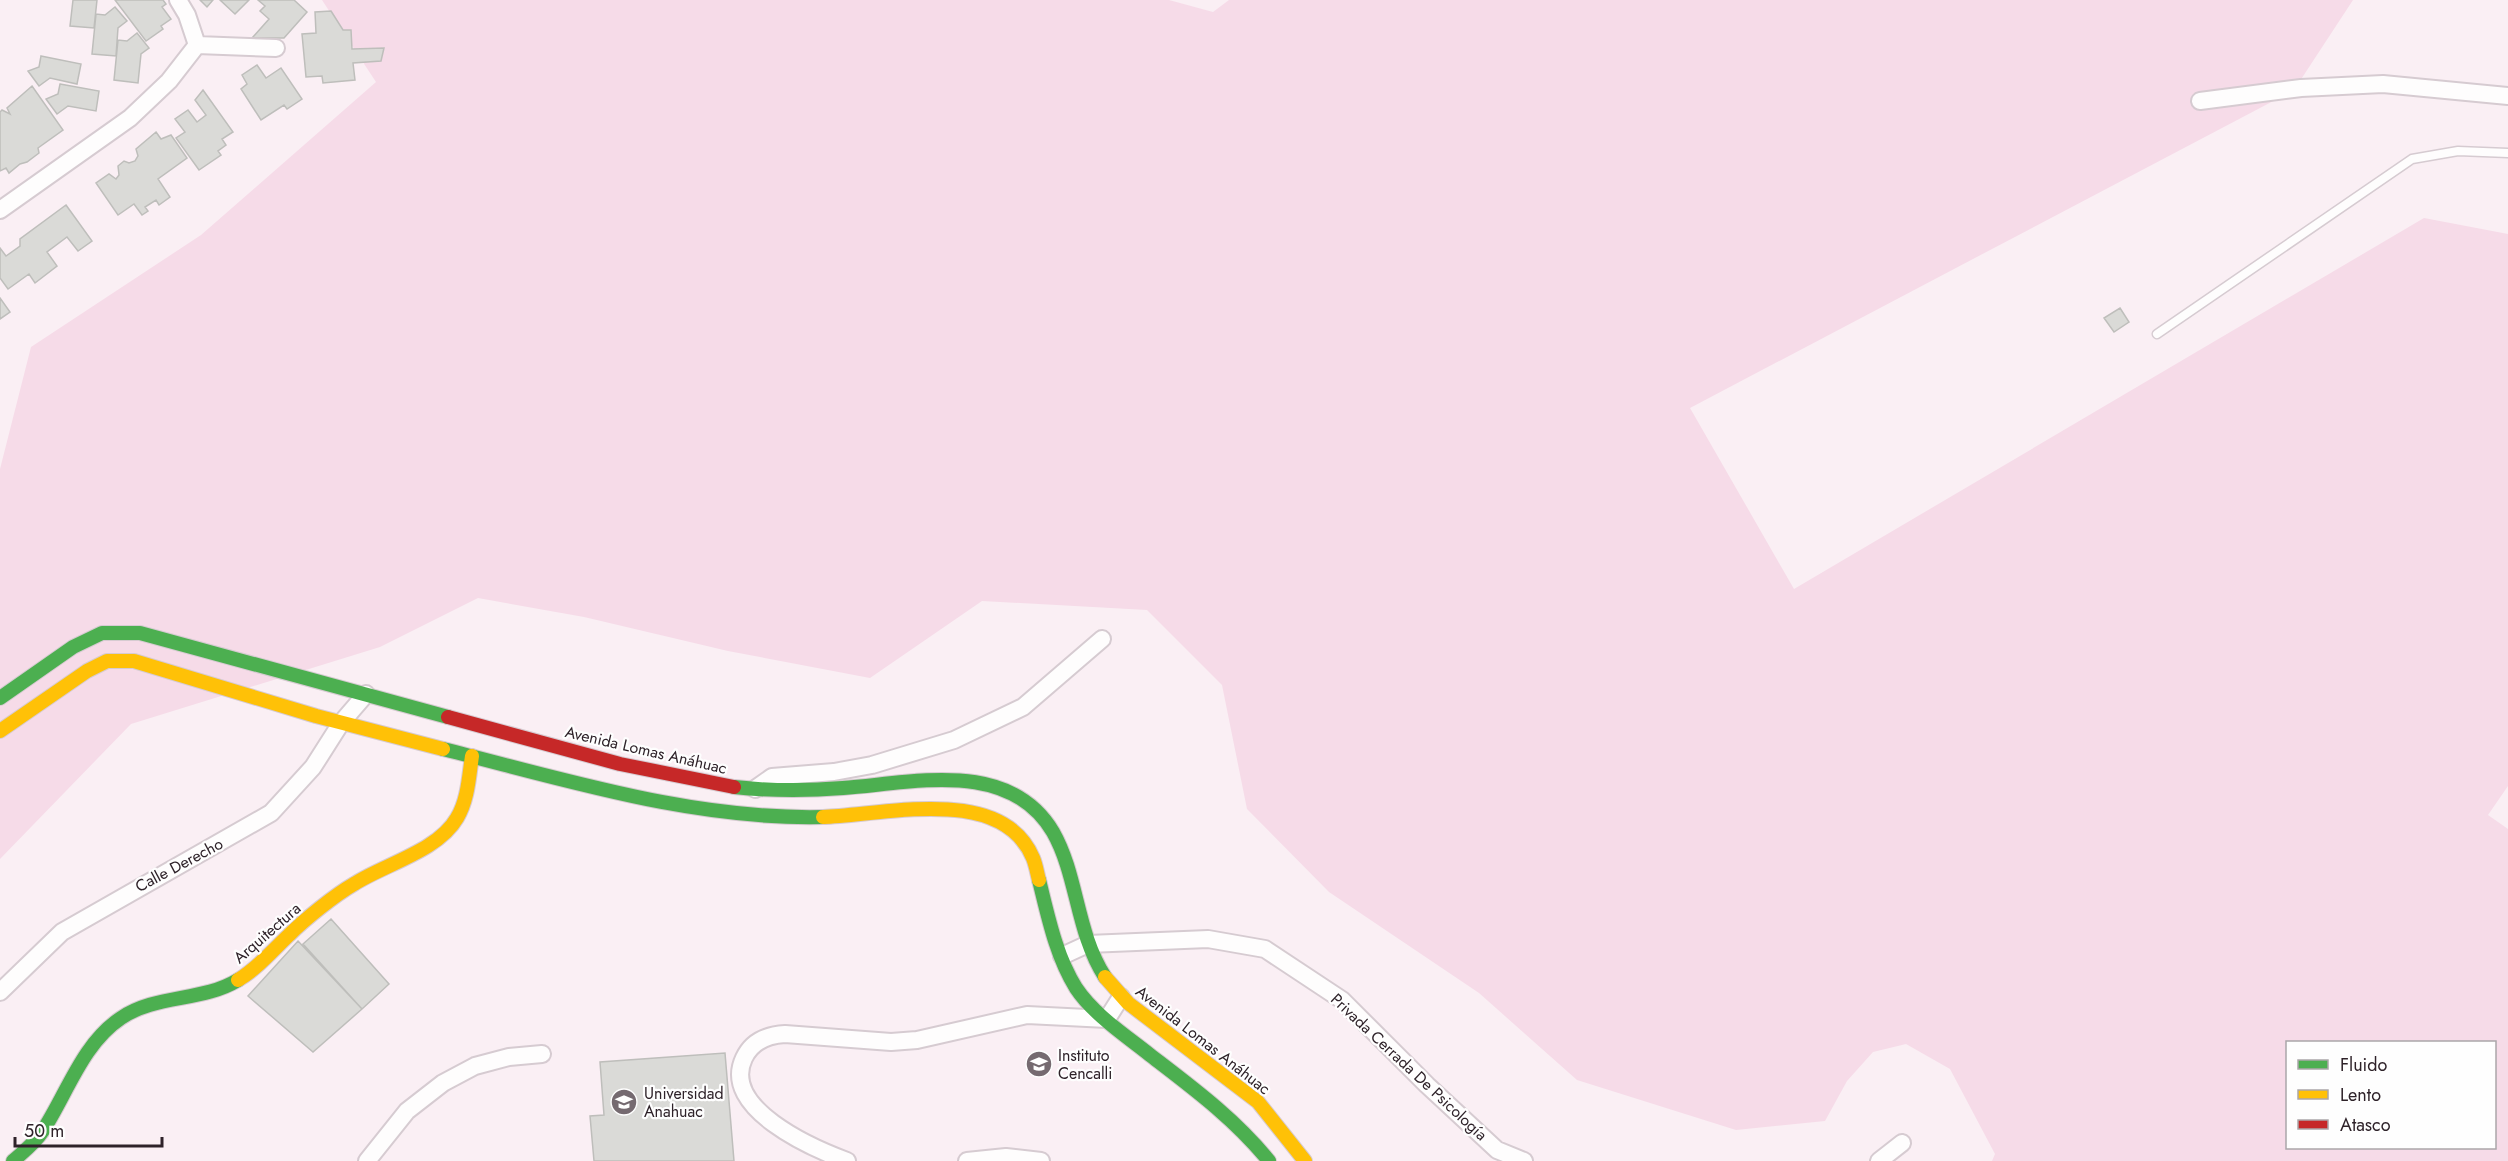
<svg xmlns="http://www.w3.org/2000/svg" width="2508" height="1161" font-family="Jost,sans-serif">
<style>
.green{fill:#f6dbe8;fill-rule:evenodd}
.building{fill:#dadad7;stroke:#bebebb;stroke-width:1.5}
.lines{fill:none;stroke-linecap:round;stroke-linejoin:round}
.lane-casing{stroke:#d6cbd1;stroke-width:11}
.street-casing{stroke:#d6cbd1;stroke-width:20}
.fast-casing{stroke:#d6cbd1;stroke-width:16}
.slow-casing{stroke:#d6cbd1;stroke-width:16}
.jam-casing{stroke:#d6cbd1;stroke-width:16}
.lane{stroke:#fefdfd;stroke-width:8}
.street{stroke:#fefdfd;stroke-width:16}
.fast{stroke:#4caf50;stroke-width:14}
.slow{stroke:#ffc107;stroke-width:14}
.jam{stroke:#c62828;stroke-width:14}
.labels{text-anchor:middle;dominant-baseline:central;stroke-width:4.5;stroke-linejoin:round;paint-order:stroke}
.street-label{font-size:16px;fill:#2e2229;stroke:#fefefe}
.poi-label{font-size:16px;fill:#2e2229;stroke:#fefefe;text-anchor:start}
</style>
<rect width="100%" height="100%" fill="#faeff4"/>
<path class="green" d="M 322,0 L 1169,0 L 1213,12 L 1229,0 L 2353,0 L 2294,90 L 1690,408 L 1794,589 L 2424,218 L 2508,234 L 2508,786 L 2488,815 L 2508,829 L 2508,1161 L 1992,1161 L 1995,1154 L 1950,1069 L 1906,1044 L 1873,1052 L 1847,1081 L 1825,1121 L 1736,1130 L 1577,1080 L 1479,993 L 1329,892 L 1247,809 L 1222,685 L 1147,610 L 982,601 L 870,678 L 728,651 L 584,617 L 478,598 L 380,647 L 131,724 L 0,859 L 0,469 L 31,347 L 201,235 L 376,82 ZM 2288,1042 L 2494,1042 L 2494,1148 L 2288,1148 Z"/>
<path class="building" d="M 73,0 L 97,0 L 94,28 L 70,26 Z
M 115,0 L 163,0 L 166,4 L 162,7 L 171,19 L 161,26 L 163,29 L 146,41 Z
M 200,0 L 213,0 L 207,7 Z
M 220,0 L 249,0 L 235,14 Z
M 258,0 L 294,0 L 307,12 L 284,38 L 252,38 L 269,19 L 260,11 L 265,6 Z
M 115,7 L 127,21 L 118,28 L 116,56 L 92,54 L 96,14 L 105,15 Z
M 331,11 L 343,30 L 351,30 L 352,49 L 384,48 L 381,61 L 353,63 L 355,80 L 323,83 L 322,76 L 306,77 L 302,34 L 316,33 L 315,12 Z
M 137,33 L 149,48 L 141,54 L 138,83 L 114,80 L 118,40 L 127,41 Z
M 41,56 L 81,64 L 77,84 L 50,78 L 39,86 L 28,71 L 39,67 Z
M 257,65 L 266,78 L 281,68 L 302,99 L 287,109 L 284,105 L 261,120 L 241,89 L 247,84 L 242,75 Z
M 60,84 L 99,91 L 96,111 L 68,106 L 57,114 L 46,99 L 58,94 Z
M 32,86 L 63,130 L 38,148 L 39,153 L 27,162 L 20,164 L 9,173 L 6,168 L 0,171 L 0,112 L 2,110 L 10,114 L 7,108 Z
M 203,90 L 233,132 L 222,139 L 226,145 L 218,151 L 221,155 L 199,170 L 176,138 L 185,132 L 175,119 L 188,110 L 197,122 L 206,115 L 195,100 Z
M 156,132 L 161,139 L 171,135 L 187,158 L 158,179 L 170,197 L 159,205 L 156,200 L 145,207 L 148,211 L 142,215 L 134,204 L 118,215 L 96,183 L 109,174 L 116,179 L 119,175 L 118,166 L 124,161 L 129,163 L 135,161 L 138,156 L 136,149 Z
M 66,205 L 92,241 L 78,251 L 67,237 L 47,252 L 57,266 L 35,283 L 29,274 L 8,289 L 0,278 L 0,248 L 6,256 L 20,246 L 20,239 Z
M 0,298 L 10,312 L 0,319 Z
M 2120,308 L 2129,322 L 2114,332 L 2104,318 Z
M 331,919 L 389,984 L 362,1009 L 303,944 Z
M 298,941 L 362,1009 L 313,1052 L 248,996 Z
M 725,1053 L 734,1161 L 594,1161 L 590,1116 L 604,1115 L 600,1062 Z"/>
<g class="lines">
<defs>
<path id="lane" d="M 2157,334 L 2412,159 L 2458,151 L 2508,153"/>
<path id="street" d="M 178,0 L 187,15 L 197,45
M 197,45 L 276,48
M 2200,101 L 2301,88 L 2383,84 L 2508,96
M 0,210 L 130,118 L 169,81 L 197,45
M 755,789 L 772,777 L 834,772 L 872,765 L 954,740 L 1023,707 L 1102,639
M 1062,956 L 1088,944 L 1208,939 L 1265,949 L 1342,1000 L 1427,1085 L 1497,1150 L 1524,1161
M 0,992 L 62,932 L 271,813 L 313,767 L 341,723 L 366,694
M 367,1161 L 407,1111 L 443,1083 L 475,1066 L 509,1057 L 542,1054
M 847,1161 C 812,1148 720,1108 744,1058 C 752,1041 767,1035 785,1034 L 891,1042 L 917,1040 L 1027,1015 L 1107,1019 L 1121,997
M 967,1161 L 1006,1157 L 1041,1161
M 1879,1161 L 1902,1143"/>
<path id="fast" d="M 0,698 L 73,647 L 102,633 L 140,633 L 448,717
M 443,749 C 567,780 693,820 823,817
M 734,787 C 771,791 807,791 843,788 C 913,783 1009,758 1053,832 C 1078,876 1076,932 1105,977
M 1039,880 C 1048,916 1056,956 1076,988 C 1094,1015 1125,1035 1150,1055 C 1193,1088 1235,1119 1269,1161
M 13,1161 C 23,1152 35,1143 42,1132 C 67,1094 82,1044 121,1018 C 156,994 202,1002 238,980"/>
<path id="slow" d="M 0,731 L 87,671 L 107,661 L 134,661 L 316,716 L 443,749
M 823,817 C 885,815 1002,784 1033,858 C 1036,865 1037,873 1039,880
M 1105,977 L 1128,1003 L 1258,1102 L 1305,1161
M 238,980 C 258,968 272,951 289,935 C 305,919 335,895 354,884 C 385,864 438,851 457,818 C 468,800 469,776 472,756"/>
<path id="jam" d="M 448,717 L 620,764 L 734,787"/>
</defs>
<use href="#lane" class="lane-casing"/>
<use href="#street" class="street-casing"/>
<use href="#fast" class="fast-casing"/>
<use href="#slow" class="slow-casing"/>
<use href="#jam" class="jam-casing"/>
<use href="#lane" class="lane"/>
<use href="#street" class="street"/>
<use href="#fast" class="fast"/>
<use href="#slow" class="slow"/>
<use href="#jam" class="jam"/>
</g>
<defs>
<symbol id="university-disc" viewBox="-11 -11 22 22"><circle r="9.5" fill="#756a70" stroke="#fefefe"/><path d="M0-5L7-2L0 1L-7-2ZM-4 1L0 2.5L4 1V4Q0 6-4 4Z" fill="#fff"/></symbol>
</defs>
<g fill-rule="evenodd">
<use href="#university-disc" x="1024" y="1049" width="30" height="30"/>
<use href="#university-disc" x="609" y="1087" width="30" height="30"/>
</g>
<g class="labels">
<g class="street-label">
<text transform="translate(646 750) rotate(13)">Avenida Lomas Anáhuac</text>
<text transform="translate(179 865) rotate(-28)">Calle Derecho</text>
<text transform="translate(267 933) rotate(-41)">Arquitectura</text>
<text transform="translate(1203 1040) rotate(38)">Avenida Lomas Anáhuac</text>
<text transform="translate(1409 1067) rotate(43)">Privada Cerrada De Psicología</text>
</g>
<g class="poi-label">
<text x="1058" y="1055">Instituto<tspan x="1058" dy="18">Cencalli</tspan></text>
<text x="644" y="1093">Universidad<tspan x="644" dy="18">Anahuac</tspan></text>
</g>
</g>
<rect x="2286" y="1041" width="210" height="108" fill="#fefefe" stroke="#aba6a9" stroke-width="1.5"/>
<rect x="2298" y="1060" width="30" height="9" fill="#4caf50" stroke="#aba6a9" stroke-width="1.5"/>
<text x="2340" y="1071" font-size="18" fill="#2e2229">Fluido</text>
<rect x="2298" y="1090" width="30" height="9" fill="#ffc107" stroke="#aba6a9" stroke-width="1.5"/>
<text x="2340" y="1101" font-size="18" fill="#2e2229">Lento</text>
<rect x="2298" y="1120" width="30" height="9" fill="#c62828" stroke="#aba6a9" stroke-width="1.5"/>
<text x="2340" y="1131" font-size="18" fill="#2e2229">Atasco</text>
<path d="M15 1137v9h147v-9" fill="none" stroke="#2e2229" stroke-width="3"/>
<text x="24" y="1137" font-size="18" fill="#2e2229" stroke="#fefefe" stroke-width="4.5" paint-order="stroke">50 m</text>
</svg>
